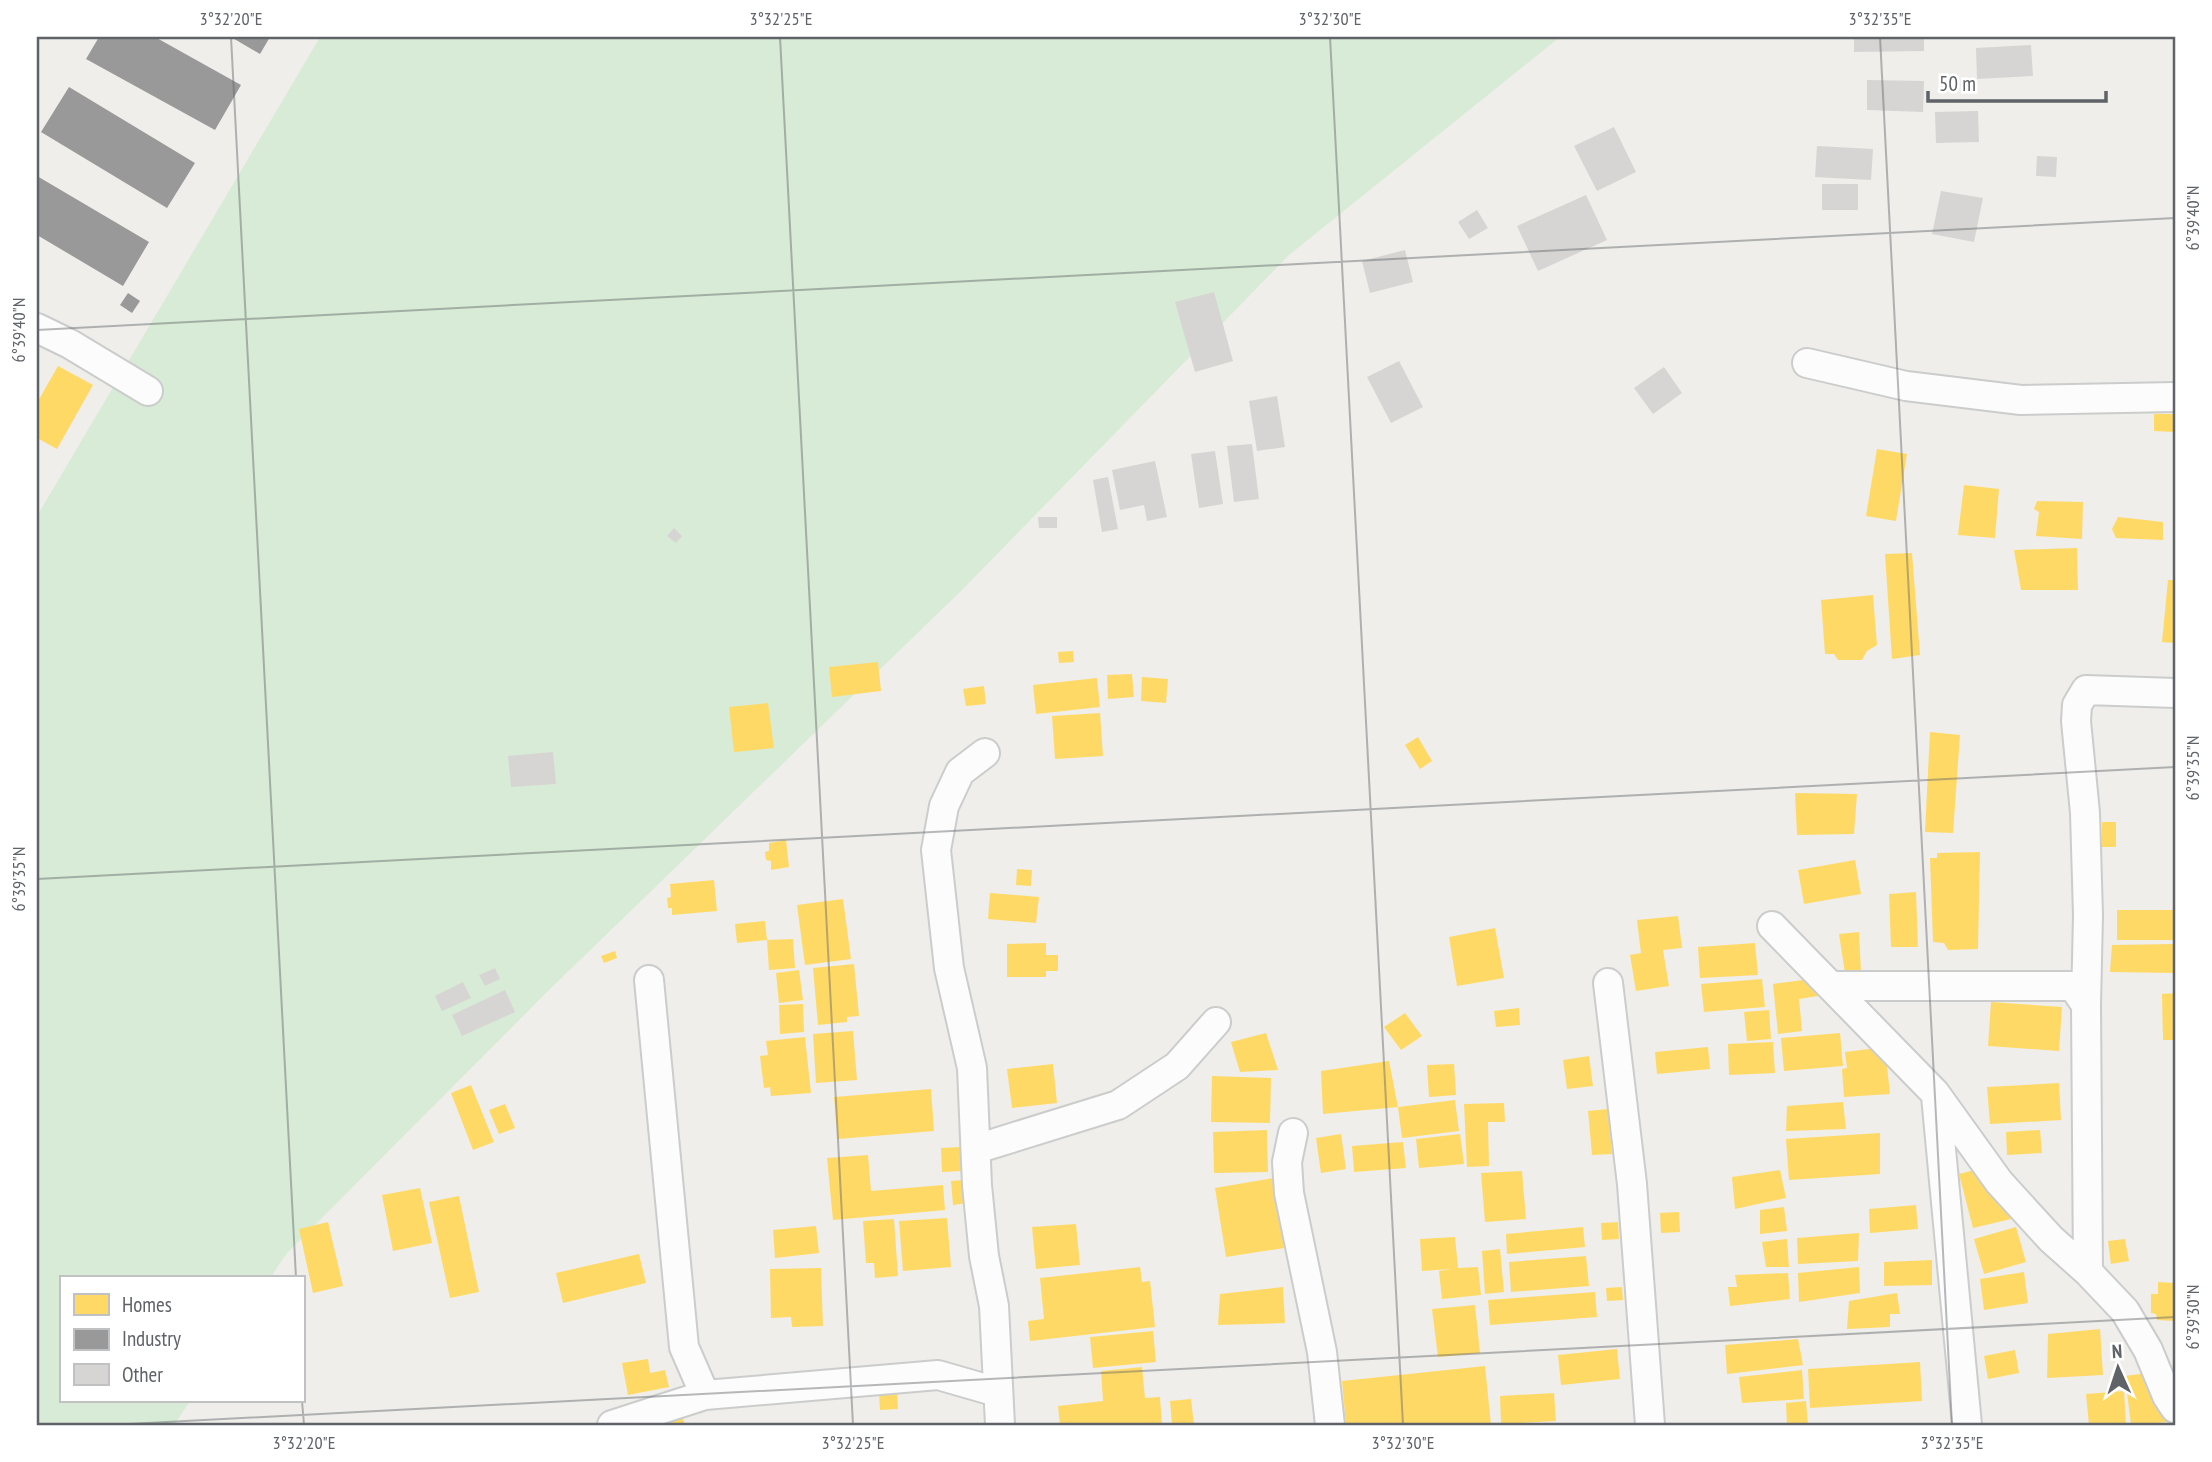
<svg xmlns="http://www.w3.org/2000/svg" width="2212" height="1462" font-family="'PT Sans Narrow',sans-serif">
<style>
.green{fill:#d8ebd6}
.homes{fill:#ffd966}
.industry{fill:#999}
.building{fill:#d6d5d3}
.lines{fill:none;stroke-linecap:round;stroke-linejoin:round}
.minor-casing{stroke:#cbcccc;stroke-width:32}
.minor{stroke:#fdfcfc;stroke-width:28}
.ticks{fill:none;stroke:#5f6368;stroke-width:2;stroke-opacity:0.45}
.neatline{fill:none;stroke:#5f6368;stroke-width:2.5}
.ticks-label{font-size:18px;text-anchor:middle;fill:#5f6368}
</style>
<rect width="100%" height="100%" fill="#efeeea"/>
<path class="green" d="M 320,37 L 1560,37 L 1289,255 L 963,589 L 547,992 L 287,1253 L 270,1278 L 61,1278 L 61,1401 L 190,1401 L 174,1425 L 37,1425 L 37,516 Z"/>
<path class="homes" d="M 58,366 L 93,385 L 57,449 L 37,438 L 37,403 Z
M 2154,414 L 2175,414 L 2175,432 L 2154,431 Z
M 1877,449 L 1907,454 L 1896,521 L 1866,516 Z
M 1964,485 L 1999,489 L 1995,538 L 1958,535 Z
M 2037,501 L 2083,502 L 2082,539 L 2036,536 L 2039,512 L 2034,509 Z
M 2118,517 L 2163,522 L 2163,540 L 2116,538 L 2112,529 Z
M 2077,548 L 2078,590 L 2021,590 L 2014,550 Z
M 1912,553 L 1920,655 L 1892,659 L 1885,554 Z
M 2168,580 L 2175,580 L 2175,643 L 2162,642 Z
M 1873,595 L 1877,645 L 1867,651 L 1862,660 L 1838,660 L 1834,654 L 1825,654 L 1821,600 Z
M 1073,651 L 1074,662 L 1059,663 L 1058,652 Z
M 878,662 L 881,691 L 832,697 L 829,667 Z
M 1132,674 L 1134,697 L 1108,699 L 1107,675 Z
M 1142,677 L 1168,679 L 1166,703 L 1141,701 Z
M 1097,678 L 1100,707 L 1036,714 L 1033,685 Z
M 984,686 L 986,704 L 966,706 L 963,689 Z
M 768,703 L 774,748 L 734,752 L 729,707 Z
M 1100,713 L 1103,756 L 1055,759 L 1052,716 Z
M 1930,732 L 1960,735 L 1953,833 L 1925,832 Z
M 1418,737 L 1432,761 L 1420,769 L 1405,745 Z
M 1795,793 L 1857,794 L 1854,834 L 1797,835 Z
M 2102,822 L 2116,822 L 2116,847 L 2102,847 Z
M 786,840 L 789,867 L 771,870 L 771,861 L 766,860 L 765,852 L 769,851 L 769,843 Z
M 1980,852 L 1978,949 L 1948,950 L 1944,943 L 1933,942 L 1930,858 L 1937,858 L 1937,853 Z
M 1855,860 L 1861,894 L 1804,904 L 1798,870 Z
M 1017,869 L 1032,870 L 1031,886 L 1016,885 Z
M 714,880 L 717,911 L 672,915 L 672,908 L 668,908 L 667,898 L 671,897 L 670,884 Z
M 1916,892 L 1918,947 L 1891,947 L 1889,894 Z
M 990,893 L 1039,897 L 1036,923 L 988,919 Z
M 843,899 L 851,959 L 805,965 L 797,905 Z
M 2117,910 L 2175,910 L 2175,940 L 2117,940 Z
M 1678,916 L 1682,948 L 1663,950 L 1669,986 L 1636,991 L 1630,955 L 1641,953 L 1637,920 Z
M 765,921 L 767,940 L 793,939 L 795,968 L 769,970 L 767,940 L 737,943 L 735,924 Z
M 1495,928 L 1504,978 L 1457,986 L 1449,937 Z
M 1859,932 L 1861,972 L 1845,973 L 1839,934 Z
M 1046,943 L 1046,955 L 1058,955 L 1058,971 L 1046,971 L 1046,977 L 1007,977 L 1007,944 Z
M 1755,943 L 1758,975 L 1700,978 L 1698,947 Z
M 2175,944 L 2175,973 L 2110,972 L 2112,945 Z
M 615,951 L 617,958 L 604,963 L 601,956 Z
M 854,964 L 859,1016 L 847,1017 L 847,1022 L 818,1025 L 813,968 Z
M 799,970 L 803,1000 L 779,1003 L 776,973 Z
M 1762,979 L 1765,1007 L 1704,1012 L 1701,984 Z
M 1811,979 L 1818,996 L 1799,999 L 1802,1031 L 1778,1034 L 1773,984 Z
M 2175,993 L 2175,1040 L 2163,1040 L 2162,994 Z
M 1991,1002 L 2062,1007 L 2059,1051 L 1988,1046 Z
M 803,1004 L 804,1032 L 780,1034 L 779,1005 Z
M 1519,1008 L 1520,1025 L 1496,1027 L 1494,1011 Z
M 1769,1010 L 1771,1039 L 1747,1041 L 1744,1012 Z
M 1405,1013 L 1422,1036 L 1401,1050 L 1384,1027 Z
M 853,1031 L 857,1080 L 816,1083 L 813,1034 Z
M 1266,1033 L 1278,1070 L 1240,1072 L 1231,1042 Z
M 1840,1033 L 1843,1066 L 1784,1071 L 1781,1038 Z
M 805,1037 L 811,1093 L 771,1096 L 770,1087 L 764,1088 L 760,1056 L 768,1055 L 766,1041 Z
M 1773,1042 L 1775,1073 L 1729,1075 L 1728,1044 Z
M 1708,1047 L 1710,1069 L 1657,1074 L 1655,1052 Z
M 1885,1047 L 1890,1094 L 1844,1097 L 1842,1069 L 1847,1068 L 1845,1052 Z
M 1589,1056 L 1593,1086 L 1567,1089 L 1563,1060 Z
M 1389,1061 L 1398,1107 L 1455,1100 L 1459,1131 L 1402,1138 L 1398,1107 L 1323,1114 L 1321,1071 Z
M 1053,1064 L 1057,1103 L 1012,1108 L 1007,1069 Z
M 1454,1064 L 1456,1095 L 1429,1097 L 1427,1065 Z
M 1212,1076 L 1271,1078 L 1270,1123 L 1211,1122 Z
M 2059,1083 L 2061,1120 L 1990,1124 L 1987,1087 Z
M 471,1085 L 494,1142 L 473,1150 L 451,1093 Z
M 931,1089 L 934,1131 L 838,1139 L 834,1097 Z
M 1843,1102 L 1846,1129 L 1786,1131 L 1787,1106 Z
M 1504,1103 L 1505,1122 L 1488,1122 L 1489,1166 L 1467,1167 L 1464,1104 Z
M 505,1104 L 515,1128 L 499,1134 L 489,1110 Z
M 1608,1109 L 1612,1154 L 1592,1155 L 1588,1111 Z
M 1267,1130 L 1268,1172 L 1214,1173 L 1213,1132 Z
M 2040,1130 L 2042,1153 L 2007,1155 L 2006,1132 Z
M 1880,1133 L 1880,1174 L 1789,1180 L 1786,1139 Z
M 1341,1134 L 1346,1169 L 1321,1173 L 1316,1138 Z
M 1460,1134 L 1464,1164 L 1419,1168 L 1416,1139 Z
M 1403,1142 L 1406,1168 L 1354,1172 L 1352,1146 Z
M 960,1147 L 961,1171 L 942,1172 L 941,1148 Z
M 868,1155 L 871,1191 L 943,1185 L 945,1210 L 833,1220 L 827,1158 Z
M 1997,1164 L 2011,1219 L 1973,1228 L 1959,1174 Z
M 1780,1170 L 1786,1198 L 1735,1209 L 1732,1177 Z
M 1522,1171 L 1526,1219 L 1485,1222 L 1481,1173 Z
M 1273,1178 L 1284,1248 L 1226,1257 L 1215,1188 Z
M 964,1180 L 967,1203 L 953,1205 L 951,1181 Z
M 420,1188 L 432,1243 L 393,1251 L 382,1195 Z
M 459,1196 L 479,1292 L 450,1298 L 429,1202 Z
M 1916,1205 L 1918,1229 L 1870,1233 L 1869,1209 Z
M 1784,1207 L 1787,1231 L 1760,1234 L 1760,1210 Z
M 1679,1212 L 1680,1232 L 1661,1233 L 1660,1213 Z
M 947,1218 L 951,1267 L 903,1271 L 899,1221 Z
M 894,1219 L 898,1276 L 875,1278 L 874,1263 L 866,1263 L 863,1221 Z
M 328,1222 L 343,1286 L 313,1293 L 299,1229 Z
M 1618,1222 L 1619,1239 L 1602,1240 L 1601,1223 Z
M 1076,1224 L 1080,1265 L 1036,1269 L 1032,1227 Z
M 816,1226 L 819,1253 L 775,1258 L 773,1230 Z
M 1583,1227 L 1585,1247 L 1507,1254 L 1506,1234 Z
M 2016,1227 L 2026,1262 L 1984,1274 L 1974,1239 Z
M 1859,1233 L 1858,1261 L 1798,1264 L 1797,1238 Z
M 1455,1237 L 1458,1268 L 1478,1267 L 1481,1295 L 1442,1299 L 1439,1271 L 1451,1269 L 1422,1271 L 1420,1239 Z
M 1787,1239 L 1789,1267 L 1766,1267 L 1762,1242 Z
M 2125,1239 L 2129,1261 L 2111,1264 L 2108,1241 Z
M 1500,1249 L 1504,1292 L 1485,1294 L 1482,1251 Z
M 639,1254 L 646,1283 L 563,1303 L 556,1273 Z
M 1586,1256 L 1589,1286 L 1511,1292 L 1509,1262 Z
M 1932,1260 L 1932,1285 L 1884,1286 L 1884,1262 Z
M 1140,1267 L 1142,1282 L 1150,1281 L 1155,1327 L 1030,1341 L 1028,1321 L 1044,1319 L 1040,1278 Z
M 1859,1267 L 1860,1293 L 1799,1302 L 1798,1273 Z
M 821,1268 L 823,1326 L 792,1327 L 791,1317 L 771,1318 L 770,1269 Z
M 2024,1272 L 2028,1303 L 1984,1310 L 1980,1279 Z
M 1788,1273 L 1790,1299 L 1730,1306 L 1728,1287 L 1737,1287 L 1735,1275 Z
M 2158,1282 L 2175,1283 L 2175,1321 L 2157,1320 L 2156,1314 L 2151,1313 L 2151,1294 L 2158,1294 Z
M 1283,1287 L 1285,1323 L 1218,1325 L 1220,1294 Z
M 1622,1287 L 1623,1300 L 1607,1301 L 1606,1288 Z
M 1595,1292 L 1597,1317 L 1490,1325 L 1488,1300 Z
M 1897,1293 L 1900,1314 L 1890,1314 L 1890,1327 L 1847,1329 L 1849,1301 Z
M 1475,1305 L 1480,1353 L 1438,1357 L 1432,1309 Z
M 2100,1329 L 2103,1375 L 2047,1378 L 2048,1334 Z
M 1153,1331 L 1156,1362 L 1093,1368 L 1090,1337 Z
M 1798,1339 L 1803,1365 L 1727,1374 L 1725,1345 Z
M 1617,1349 L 1620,1379 L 1561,1385 L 1558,1355 Z
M 2015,1350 L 2019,1373 L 1988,1379 L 1984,1356 Z
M 648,1359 L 650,1373 L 665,1370 L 669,1387 L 628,1395 L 622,1363 Z
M 1920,1362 L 1922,1401 L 1810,1408 L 1808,1369 Z
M 1485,1366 L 1491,1425 L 1346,1425 L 1342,1381 Z
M 1142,1367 L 1145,1398 L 1160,1397 L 1162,1425 L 1060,1425 L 1058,1406 L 1103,1401 L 1101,1371 Z
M 1802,1370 L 1804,1399 L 1742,1403 L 1739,1377 Z
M 2162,1371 L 2168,1422 L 2131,1425 L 2125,1376 Z
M 2124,1391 L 2126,1425 L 2089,1425 L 2086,1394 Z
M 897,1392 L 898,1409 L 880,1410 L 879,1393 Z
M 1554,1393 L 1556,1421 L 1501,1424 L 1500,1396 Z
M 1191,1399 L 1194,1425 L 1172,1425 L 1170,1401 Z
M 1806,1401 L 1808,1425 L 1787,1425 L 1786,1403 Z
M 682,1416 L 685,1425 L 653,1425 Z"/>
<path class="industry" d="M 99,37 L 155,37 L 241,85 L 215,130 L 86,59 Z
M 231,37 L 270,37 L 260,54 Z
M 69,87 L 195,163 L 167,208 L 41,132 Z
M 37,176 L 149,242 L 123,286 L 37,235 Z
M 128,293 L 140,301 L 132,313 L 120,305 Z"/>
<path class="building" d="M 1854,37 L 1924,37 L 1924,51 L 1854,52 Z
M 2031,45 L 2033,76 L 1977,79 L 1976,48 Z
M 1867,80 L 1924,81 L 1923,112 L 1867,110 Z
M 1978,111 L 1979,142 L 1936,143 L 1935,112 Z
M 1614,127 L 1636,172 L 1597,191 L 1574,146 Z
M 1817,146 L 1873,149 L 1871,180 L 1815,177 Z
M 2037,156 L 2057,157 L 2056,177 L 2036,176 Z
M 1822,184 L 1858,184 L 1858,210 L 1822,210 Z
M 1941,191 L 1983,198 L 1974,242 L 1932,234 Z
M 1586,195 L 1607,240 L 1538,271 L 1517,226 Z
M 1477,210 L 1488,228 L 1469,239 L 1458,222 Z
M 1405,250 L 1413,282 L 1370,293 L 1362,261 Z
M 1214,292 L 1233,361 L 1195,372 L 1175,302 Z
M 1399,361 L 1423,407 L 1391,423 L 1367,377 Z
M 1664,367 L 1682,393 L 1653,414 L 1634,388 Z
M 1277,396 L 1285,447 L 1257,451 L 1249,401 Z
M 1252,444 L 1259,499 L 1234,502 L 1227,446 Z
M 1215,451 L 1223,504 L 1199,508 L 1191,454 Z
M 1155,461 L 1167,517 L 1147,521 L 1144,505 L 1120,510 L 1112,470 Z
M 1108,477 L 1118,529 L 1102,532 L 1093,480 Z
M 1038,517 L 1057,517 L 1057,528 L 1039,528 Z
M 674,528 L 682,536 L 676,543 L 667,536 Z
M 553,752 L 556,784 L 511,787 L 508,756 Z
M 495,968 L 500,979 L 485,986 L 479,975 Z
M 463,982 L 471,998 L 442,1011 L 435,996 Z
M 505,990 L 515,1012 L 462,1036 L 452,1015 Z"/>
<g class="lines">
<defs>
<path id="minor" d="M 37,328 L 70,344 L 148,391
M 1807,363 L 1906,386 L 2021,400 L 2175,397
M 985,753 L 960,772 L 944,806 L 936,850 L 949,968 L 972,1068 L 977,1185 L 984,1256 L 994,1306 L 1000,1425
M 1772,926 L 1935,1093 L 1999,1182 L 2051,1239 L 2088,1272 L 2125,1311 L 2148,1350 L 2167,1396 L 2175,1408
M 649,980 L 684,1347 L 705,1395 L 938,1375 L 997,1392
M 1608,983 L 1632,1184 L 1650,1425
M 1831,986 L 2073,986 L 2086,1005 L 2088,1272
M 2086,1005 L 2088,915 L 2085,813 L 2076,721 L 2077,705 L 2086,690 L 2175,693
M 1936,1096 L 1967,1425
M 1293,1133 L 1287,1162 L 1289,1193 L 1322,1352 L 1330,1425
M 976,1149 L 1118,1105 L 1177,1066 L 1216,1022
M 612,1425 L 705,1395"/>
</defs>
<use href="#minor" class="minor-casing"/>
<use href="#minor" class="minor"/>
</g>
<path class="ticks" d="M 231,37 L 296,1278M 780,37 L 853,1425M 1330,37 L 1403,1425M 1880,37 L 1952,1425M 37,330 L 2175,218M 37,879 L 2175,767M 302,1401 L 304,1425M 110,1425 L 2175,1317"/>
<rect width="2212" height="1462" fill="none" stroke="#ffffff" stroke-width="77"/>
<rect x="60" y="1276" width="245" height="126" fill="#ffffff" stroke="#bfc1c3" stroke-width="2"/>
<rect x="74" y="1294" width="35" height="21" fill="#ffd966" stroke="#bfc1c3" stroke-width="2"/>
<text x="122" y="1312" font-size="21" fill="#5f6368">Homes</text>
<rect x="74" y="1329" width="35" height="21" fill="#999999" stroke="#bfc1c3" stroke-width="2"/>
<text x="122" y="1346" font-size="21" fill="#5f6368">Industry</text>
<rect x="74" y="1364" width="35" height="21" fill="#d6d5d3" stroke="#bfc1c3" stroke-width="2"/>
<text x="122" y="1382" font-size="21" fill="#5f6368">Other</text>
<g transform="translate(2118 1368) rotate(357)" stroke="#ffffff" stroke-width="5" paint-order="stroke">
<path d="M0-5L12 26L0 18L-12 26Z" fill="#5f6368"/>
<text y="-10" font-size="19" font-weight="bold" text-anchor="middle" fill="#5f6368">N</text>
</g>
<path d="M1928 91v10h178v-10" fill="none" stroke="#5f6368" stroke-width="3.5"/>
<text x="1939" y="91" font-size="21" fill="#5f6368" stroke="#ffffff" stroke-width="5" paint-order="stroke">50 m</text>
<rect x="38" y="38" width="2136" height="1386" class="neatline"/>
<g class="ticks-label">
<text x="231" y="25">3°32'20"E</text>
<text x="781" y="25">3°32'25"E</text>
<text x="1330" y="25">3°32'30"E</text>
<text x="1880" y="25">3°32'35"E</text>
<text transform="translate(2193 218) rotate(-90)" y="6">6°39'40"N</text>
<text transform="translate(19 330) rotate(-90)" y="6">6°39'40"N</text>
<text transform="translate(2193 768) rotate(-90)" y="6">6°39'35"N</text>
<text transform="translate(19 879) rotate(-90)" y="6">6°39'35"N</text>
<text transform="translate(2193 1317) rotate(-90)" y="6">6°39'30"N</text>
<text x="304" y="1449">3°32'20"E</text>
<text x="853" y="1449">3°32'25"E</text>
<text x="1403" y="1449">3°32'30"E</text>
<text x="1952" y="1449">3°32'35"E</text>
</g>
</svg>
